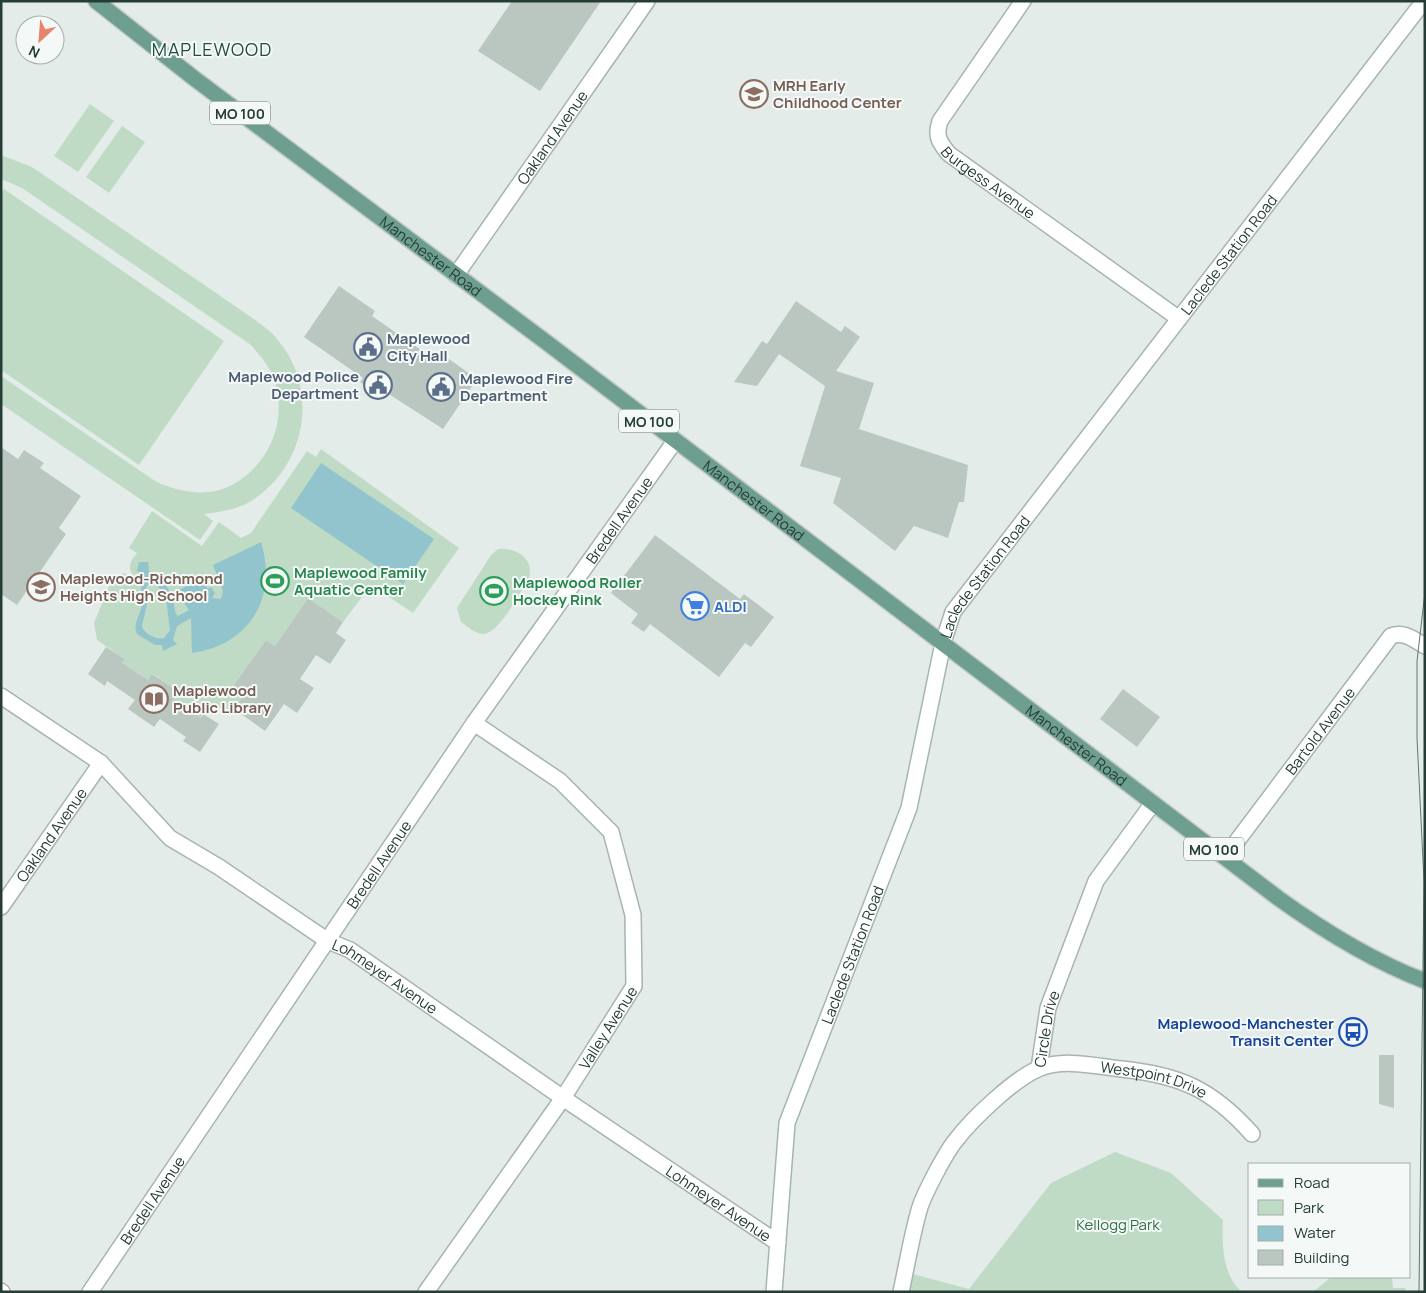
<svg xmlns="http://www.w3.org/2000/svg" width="1426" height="1293" font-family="Manrope,sans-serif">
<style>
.green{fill:#bfdbc6}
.water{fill:#91c4cc;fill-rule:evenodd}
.building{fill:#bac7c1}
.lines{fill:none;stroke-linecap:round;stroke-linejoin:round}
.street-casing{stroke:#a7b4b0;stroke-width:18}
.secondary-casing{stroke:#a3b7b0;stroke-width:18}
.primary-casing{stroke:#c2c9c7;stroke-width:18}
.street{stroke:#fff;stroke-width:15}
.secondary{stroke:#fff;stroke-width:15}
.primary{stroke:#6d9e90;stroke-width:15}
.tram{stroke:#607871;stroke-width:1}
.labels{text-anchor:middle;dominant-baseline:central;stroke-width:4;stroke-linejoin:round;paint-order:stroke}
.shield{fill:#f4f9f7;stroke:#637570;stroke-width:1}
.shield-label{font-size:14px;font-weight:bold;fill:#253d36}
.education-label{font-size:15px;font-weight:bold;fill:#785e54;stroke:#f4f9f7;text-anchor:start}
.street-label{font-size:15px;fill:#253d36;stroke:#f4f9f7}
.service-label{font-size:15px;font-weight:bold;fill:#4e5e75;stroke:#f4f9f7;text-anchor:start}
.leisure-label{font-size:15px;font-weight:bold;fill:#27864d;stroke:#f4f9f7;text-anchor:start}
.shop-label{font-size:15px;font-weight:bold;fill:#366cbe;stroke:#f4f9f7;text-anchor:start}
.transit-label{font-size:15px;font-weight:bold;fill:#164399;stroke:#f4f9f7;text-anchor:end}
.park-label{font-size:15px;fill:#337049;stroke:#f4f9f7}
.quarter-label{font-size:18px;letter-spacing:1px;fill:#224d42;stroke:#f4f9f7}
</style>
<rect width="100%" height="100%" fill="#e4ece9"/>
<path class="green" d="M 90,104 L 114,121 L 78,172 L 54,156 Z
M 122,126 L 145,142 L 109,193 L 86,177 Z
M 1,155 L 32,167 L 254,319 C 261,325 271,331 277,339 C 321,390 306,469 248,503 C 234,510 219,512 204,514 L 213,521 L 200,540 L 1,404 L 1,376 L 155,481 C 178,492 207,498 232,485 C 273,463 291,411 270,370 C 265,361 258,353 251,345 L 22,188 L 1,179 Z
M 4,189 L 224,341 L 139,465 L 1,370 L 1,193 Z
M 321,449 L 459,548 L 413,613 L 371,585 L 343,622 L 308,598 L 275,646 L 266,640 L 233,687 L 244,695 L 234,709 L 217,709 L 205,712 L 201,718 L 173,699 L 178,691 L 153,674 L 148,680 L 122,663 L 125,659 L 97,640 L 94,623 L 110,584 L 123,573 L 134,577 C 127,567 130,562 137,553 L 129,548 L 152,511 L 202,546 L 219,522 L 241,538 L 251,533 L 307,451 L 316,457 Z
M 498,549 C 515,547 535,558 529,578 C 521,591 498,636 482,634 C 474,633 467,626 461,622 L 457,608 L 491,555 Z
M 1115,1152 L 1171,1173 L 1223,1220 C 1222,1244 1222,1275 1242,1292 L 905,1292 L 909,1273 L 969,1289 L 1051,1183 Z
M 1331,1277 L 1392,1277 L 1393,1288 L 1405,1288 L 1406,1292 L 1313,1292 Z"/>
<path class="water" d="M 321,463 L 434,539 L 403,584 L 291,508 Z
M 261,542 C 278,597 250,645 192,653 L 191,618 L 177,626 L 173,640 L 177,644 L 163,651 L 162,645 L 155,645 L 137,634 C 132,623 141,615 142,604 C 143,591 138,591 145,577 L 137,571 L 139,562 L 148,562 L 150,576 C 169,578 173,599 176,614 L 178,616 L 189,610 L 177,592 L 200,577 L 208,589 L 211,587 L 215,593 L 212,598 L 221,599 L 223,591 L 213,565 ZM 150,583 L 157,585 L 166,598 L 170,630 L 164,638 C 156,640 144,634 142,626 L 148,600 L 146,587 Z"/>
<path class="building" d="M 512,1 L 601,1 L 540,91 L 478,51 Z
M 339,286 L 375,311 L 372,316 L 434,359 L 439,352 L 477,379 L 443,429 L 384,391 L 380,396 L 360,382 L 363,378 L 304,337 Z
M 796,301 L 841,332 L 845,326 L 860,337 L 836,371 L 874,383 L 859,429 L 968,465 L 964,502 L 959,502 L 948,538 L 914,526 L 895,551 L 833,503 L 841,478 L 800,466 L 825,386 L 779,354 L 757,386 L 734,382 L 762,341 L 767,344 Z
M 1,447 L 18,459 L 24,450 L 44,463 L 40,468 L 81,496 L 59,528 L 66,534 L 17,605 L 1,594 Z
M 655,535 L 740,599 L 744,594 L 774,617 L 751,647 L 745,643 L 719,677 L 650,624 L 644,632 L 631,623 L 638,614 L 611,593 Z
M 308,598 L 343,622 L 336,633 L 346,640 L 330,664 L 316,655 L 300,679 L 314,688 L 297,713 L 284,704 L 265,731 L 234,709 L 244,695 L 232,688 L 266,640 L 275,646 Z
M 106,647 L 125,659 L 122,663 L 148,680 L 152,674 L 178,691 L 173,699 L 201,718 L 203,714 L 219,724 L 200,752 L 183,741 L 186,737 L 160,719 L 154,727 L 128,709 L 135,700 L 107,681 L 105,686 L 88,674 Z
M 1123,689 L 1160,717 L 1137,747 L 1100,719 Z
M 1379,1055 L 1394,1055 L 1394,1108 L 1379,1104 Z"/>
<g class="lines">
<defs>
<g id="street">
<path id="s1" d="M 1023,1 L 940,121 C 935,136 939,142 949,154 L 1178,318"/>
<path id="s2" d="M 456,275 L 647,1"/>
<path id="s3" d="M 943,643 L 953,612 L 1424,1"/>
<path id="s4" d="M 1,696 L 101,763 L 170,838 L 219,867 L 328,941 L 350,950 L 563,1098 L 778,1243"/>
<path id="s5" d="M 1225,857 L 1391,636 C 1404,631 1413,639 1425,646"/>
<path id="s6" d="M 1,907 L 101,763"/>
<path id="s7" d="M 1039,1068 L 1048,1008 L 1096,881 L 1153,803"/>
<path d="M 1,1291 L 2,1292"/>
<path id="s8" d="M 90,1292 L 474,723 L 675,441"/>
<path id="s9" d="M 426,1292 L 563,1098 L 634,986 L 633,915 L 611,832 L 560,781 L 474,723"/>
<path id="s10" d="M 901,1292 C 907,1264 912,1234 920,1207 C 925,1192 946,1152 956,1140 C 972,1119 1014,1079 1038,1069 C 1063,1058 1095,1066 1121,1069 C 1180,1075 1212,1089 1252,1134"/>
</g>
<g id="secondary">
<path id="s11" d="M 774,1292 L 787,1123 L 909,808 L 943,643"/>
</g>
<g id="primary">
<path id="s12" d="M 96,1 L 195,79 L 546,342 L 1278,898 C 1324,931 1372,961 1425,981"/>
</g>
</defs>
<use href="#street" class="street-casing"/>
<use href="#secondary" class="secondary-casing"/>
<use href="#primary" class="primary-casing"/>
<use href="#street" class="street"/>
<use href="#secondary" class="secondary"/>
<use href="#primary" class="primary"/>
<path class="tram" d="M 1419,1292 L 1424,881 L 1417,738 L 1417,661 L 1425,592"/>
</g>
<defs>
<symbol id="school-ring" viewBox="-11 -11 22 22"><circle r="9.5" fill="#f4f9f7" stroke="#8d6e63" stroke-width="1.5"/><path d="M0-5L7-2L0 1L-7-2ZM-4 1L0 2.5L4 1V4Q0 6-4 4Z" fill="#8d6e63"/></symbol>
<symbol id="civic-ring" viewBox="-11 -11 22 22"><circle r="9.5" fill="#f4f9f7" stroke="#5c6f8a" stroke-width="1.5"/><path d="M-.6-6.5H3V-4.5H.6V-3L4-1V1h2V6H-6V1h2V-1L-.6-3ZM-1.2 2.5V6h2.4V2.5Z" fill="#5c6f8a"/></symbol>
<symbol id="stadium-ring" viewBox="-11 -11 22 22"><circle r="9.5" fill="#f4f9f7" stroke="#2e9e5b" stroke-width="1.5"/><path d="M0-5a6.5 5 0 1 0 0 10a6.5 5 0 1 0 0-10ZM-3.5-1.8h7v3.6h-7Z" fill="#2e9e5b"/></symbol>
<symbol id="supermarket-ring" viewBox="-11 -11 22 22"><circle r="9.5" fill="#f4f9f7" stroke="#3f7fe0" stroke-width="1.5"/><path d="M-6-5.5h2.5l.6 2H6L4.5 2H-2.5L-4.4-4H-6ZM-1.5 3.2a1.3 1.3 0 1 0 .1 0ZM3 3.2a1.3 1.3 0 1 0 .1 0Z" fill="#3f7fe0"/></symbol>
<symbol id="library-ring" viewBox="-11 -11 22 22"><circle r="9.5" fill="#f4f9f7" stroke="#8d6e63" stroke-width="1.5"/><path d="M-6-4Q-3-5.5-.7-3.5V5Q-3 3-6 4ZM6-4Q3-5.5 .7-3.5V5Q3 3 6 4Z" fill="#8d6e63"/></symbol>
<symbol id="bus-ring" viewBox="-11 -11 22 22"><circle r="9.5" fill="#f4f9f7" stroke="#1a4fb4" stroke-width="1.5"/><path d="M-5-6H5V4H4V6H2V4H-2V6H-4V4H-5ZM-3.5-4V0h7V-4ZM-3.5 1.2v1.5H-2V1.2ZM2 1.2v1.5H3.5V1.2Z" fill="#1a4fb4"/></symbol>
</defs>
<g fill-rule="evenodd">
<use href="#school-ring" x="738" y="78" width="32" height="32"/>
<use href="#civic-ring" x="352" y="331" width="32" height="32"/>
<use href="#civic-ring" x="362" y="369" width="32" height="32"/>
<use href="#civic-ring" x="425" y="371" width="32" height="32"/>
<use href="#stadium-ring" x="259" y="565" width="32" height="32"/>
<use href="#school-ring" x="25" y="571" width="32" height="32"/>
<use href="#stadium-ring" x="478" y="575" width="32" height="32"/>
<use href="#supermarket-ring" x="679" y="590" width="32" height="32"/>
<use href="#library-ring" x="138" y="683" width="32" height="32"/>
<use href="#bus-ring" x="1337" y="1016" width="32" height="32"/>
</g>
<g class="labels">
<g class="shield">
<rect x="210" y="101.5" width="60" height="23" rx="4"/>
<rect x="619" y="409.5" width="60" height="23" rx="4"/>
<rect x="1184" y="837.5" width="60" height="23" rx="4"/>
</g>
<g class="shield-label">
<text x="240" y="113">MO 100</text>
<text x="649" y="421">MO 100</text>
<text x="1214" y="849">MO 100</text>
</g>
<g class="education-label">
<text x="773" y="85">MRH Early<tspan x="773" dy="17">Childhood Center</tspan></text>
<text x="60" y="578">Maplewood-Richmond<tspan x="60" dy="17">Heights High School</tspan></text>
<text x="173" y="690">Maplewood<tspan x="173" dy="17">Public Library</tspan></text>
</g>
<g class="street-label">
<text stroke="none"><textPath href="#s2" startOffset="168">Oakland Avenue</textPath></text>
<text stroke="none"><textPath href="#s1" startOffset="231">Burgess Avenue</textPath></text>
<text stroke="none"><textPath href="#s3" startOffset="484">Laclede Station Road</textPath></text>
<text stroke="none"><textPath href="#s12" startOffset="421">Manchester Road</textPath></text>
<text stroke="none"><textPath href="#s12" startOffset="826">Manchester Road</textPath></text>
<text stroke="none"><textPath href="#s8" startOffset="936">Bredell Avenue</textPath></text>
<text stroke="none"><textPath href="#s3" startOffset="79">Laclede Station Road</textPath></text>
<text stroke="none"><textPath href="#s5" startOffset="158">Bartold Avenue</textPath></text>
<text stroke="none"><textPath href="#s12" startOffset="1231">Manchester Road</textPath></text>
<text stroke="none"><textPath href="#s6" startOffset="88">Oakland Avenue</textPath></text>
<text stroke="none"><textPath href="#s8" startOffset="516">Bredell Avenue</textPath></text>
<text stroke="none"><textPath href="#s11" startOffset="350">Laclede Station Road</textPath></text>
<text stroke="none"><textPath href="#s4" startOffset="478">Lohmeyer Avenue</textPath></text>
<text stroke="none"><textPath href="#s9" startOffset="321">Valley Avenue</textPath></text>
<text stroke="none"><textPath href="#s7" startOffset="40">Circle Drive</textPath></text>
<text stroke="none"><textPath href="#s10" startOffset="391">Westpoint Drive</textPath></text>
<text stroke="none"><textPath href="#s8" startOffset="111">Bredell Avenue</textPath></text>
<text stroke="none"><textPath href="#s4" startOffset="882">Lohmeyer Avenue</textPath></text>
</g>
<g class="service-label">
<text x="387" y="338">Maplewood<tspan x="387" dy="17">City Hall</tspan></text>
<text x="359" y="376" text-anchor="end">Maplewood Police<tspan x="359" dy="17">Department</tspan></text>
<text x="460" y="378">Maplewood Fire<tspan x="460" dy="17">Department</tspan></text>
</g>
<g class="leisure-label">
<text x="294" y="572">Maplewood Family<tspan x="294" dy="17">Aquatic Center</tspan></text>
<text x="513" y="582">Maplewood Roller<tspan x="513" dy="17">Hockey Rink</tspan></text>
</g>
<g class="shop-label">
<text x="714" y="606">ALDI</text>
</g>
<g class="transit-label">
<text x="1334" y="1023">Maplewood-Manchester<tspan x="1334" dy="17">Transit Center</tspan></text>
</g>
<g class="park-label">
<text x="1118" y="1224">Kellogg Park</text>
</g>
<g class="quarter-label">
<text x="212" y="49">MAPLEWOOD</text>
</g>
</g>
<rect width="1426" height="1293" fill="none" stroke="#253d36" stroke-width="5"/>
<rect x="1248" y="1163" width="162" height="115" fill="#f4f9f7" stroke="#a1aeaa"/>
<rect x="1258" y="1179" width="25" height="8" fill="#6d9e90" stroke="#a1aeaa"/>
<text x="1294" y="1188" font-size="15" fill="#253d36">Road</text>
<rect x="1258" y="1200" width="25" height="15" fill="#bfdbc6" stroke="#a1aeaa"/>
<text x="1294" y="1213" font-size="15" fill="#253d36">Park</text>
<rect x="1258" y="1226" width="25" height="15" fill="#91c4cc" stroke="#a1aeaa"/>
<text x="1294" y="1238" font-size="15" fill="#253d36">Water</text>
<rect x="1258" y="1250" width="25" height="15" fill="#bac7c1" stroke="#a1aeaa"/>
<text x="1294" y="1263" font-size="15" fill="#253d36">Building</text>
<g transform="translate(40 40) rotate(206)"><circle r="24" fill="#f4f9f7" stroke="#a1aeaa"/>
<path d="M0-4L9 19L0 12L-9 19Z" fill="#e68569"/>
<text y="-8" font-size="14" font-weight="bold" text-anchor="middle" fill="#253d36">N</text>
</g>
</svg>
